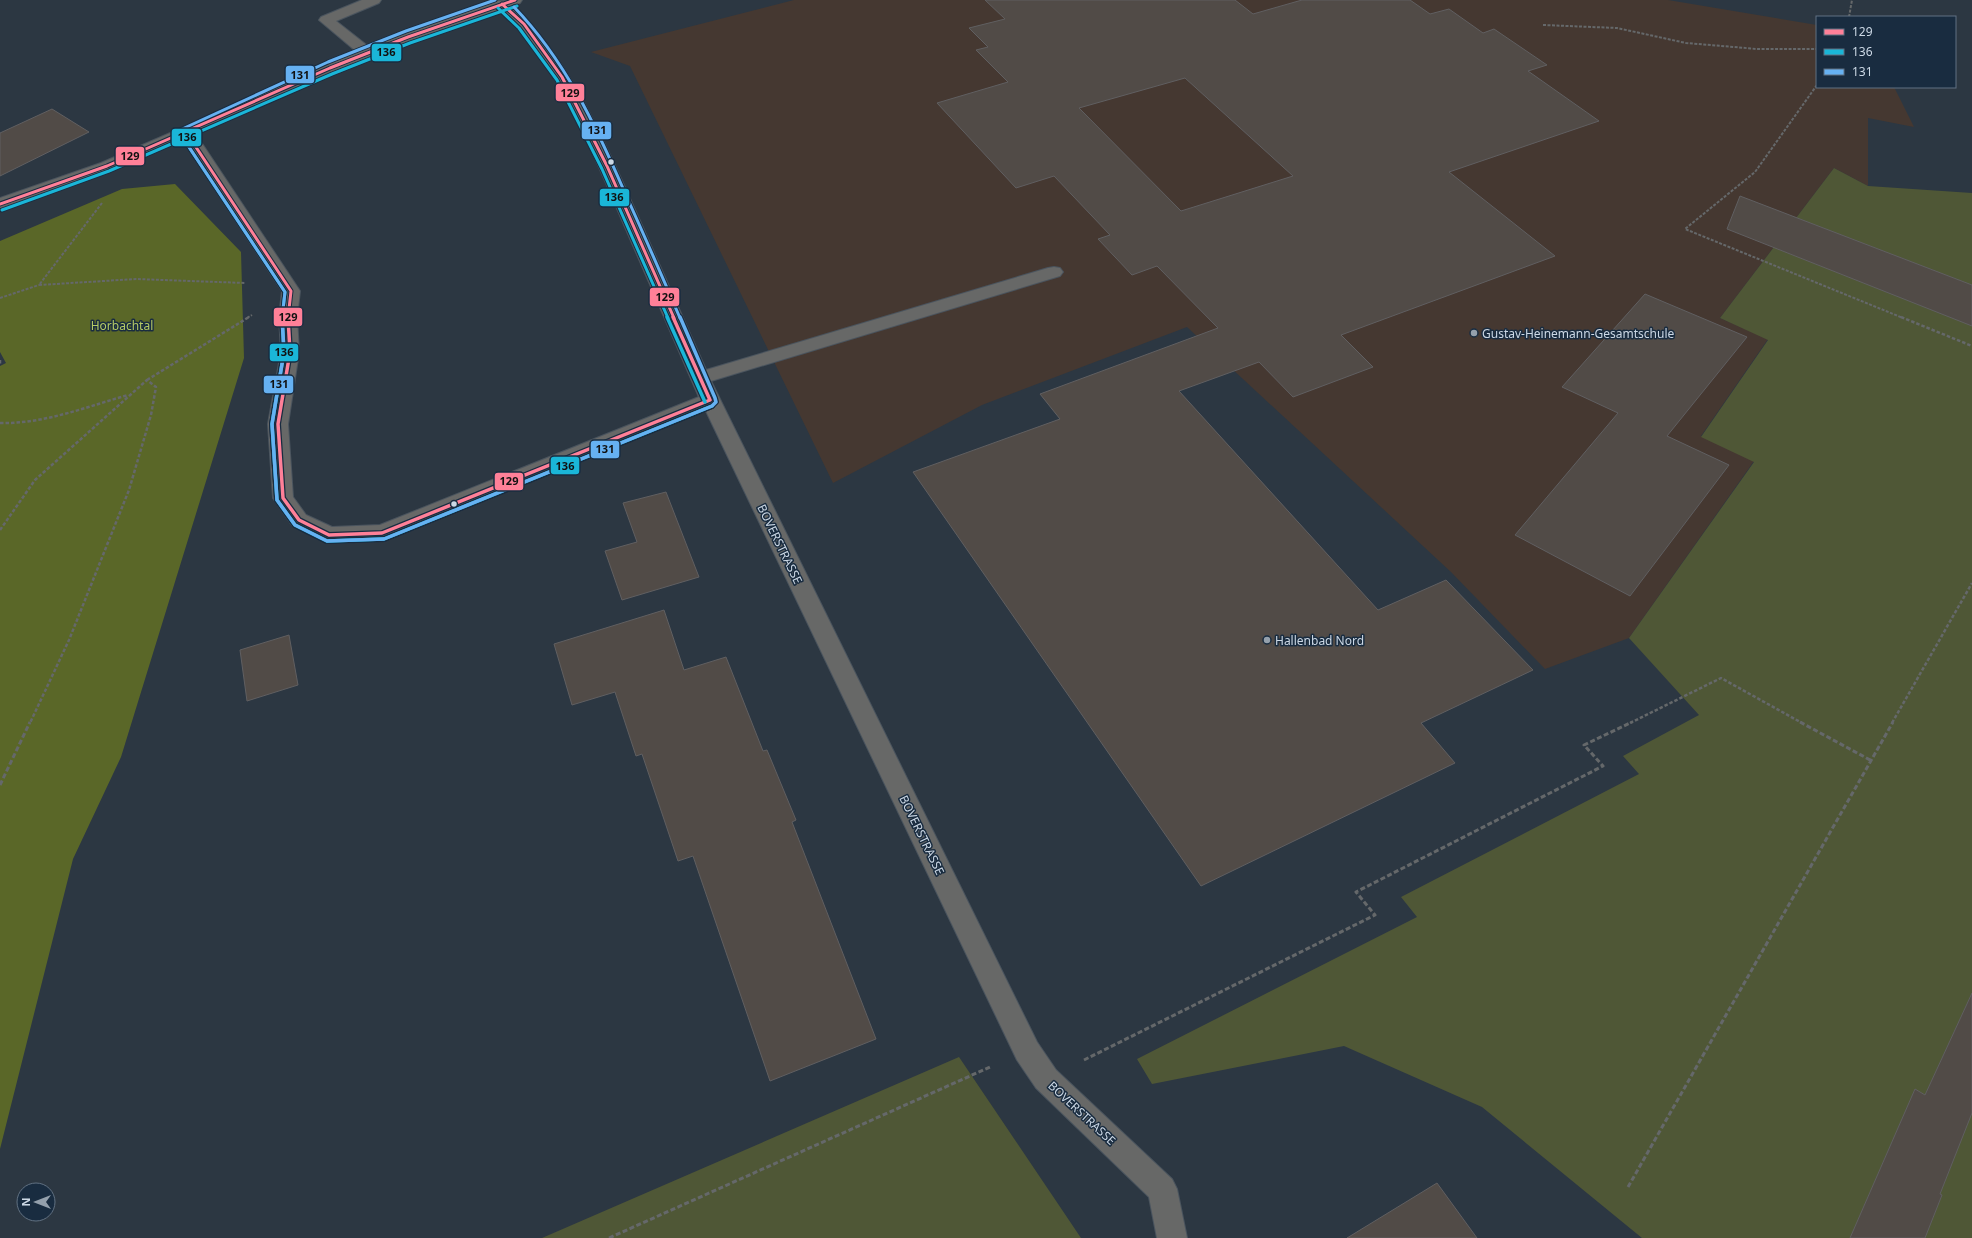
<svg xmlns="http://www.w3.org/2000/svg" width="1972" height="1238" font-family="'Noto Sans',sans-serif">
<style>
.education{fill:#453831}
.green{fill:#4f5736}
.forest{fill:#5a6728}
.building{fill:#514b47;stroke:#605f61;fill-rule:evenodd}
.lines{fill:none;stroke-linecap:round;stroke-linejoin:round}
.minor-casing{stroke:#4a545e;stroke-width:2}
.path-far2{stroke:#65686a;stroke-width:2;stroke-dasharray:3 1.5;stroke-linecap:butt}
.path-far1{stroke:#65686a;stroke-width:2.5;stroke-dasharray:3.5 2;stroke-linecap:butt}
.path{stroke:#65686a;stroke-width:3;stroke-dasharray:5 2.5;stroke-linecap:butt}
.minor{fill:#676867;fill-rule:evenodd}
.bus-1-far1-casing{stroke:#192c40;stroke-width:5}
.bus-1-casing{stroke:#192c40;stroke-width:6}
.bus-2-far1-casing{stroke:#192c40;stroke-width:5}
.bus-2-casing{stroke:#192c40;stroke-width:6}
.bus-3-far1-casing{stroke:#192c40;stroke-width:5}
.bus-3-casing{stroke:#192c40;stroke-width:6}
.bus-1-far1{stroke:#ff8098;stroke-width:3}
.bus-1{stroke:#ff8098;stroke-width:3.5}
.bus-2-far1{stroke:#1ab6d8;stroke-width:3}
.bus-2{stroke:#1ab6d8;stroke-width:3.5}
.bus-3-far1{stroke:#66b1f2;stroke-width:3}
.bus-3{stroke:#66b1f2;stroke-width:3.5}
.bus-dot{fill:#ccd8e5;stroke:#192c40;stroke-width:1.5}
.poi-dot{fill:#94a0ac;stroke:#192c40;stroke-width:1.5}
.labels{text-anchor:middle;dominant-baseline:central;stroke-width:3;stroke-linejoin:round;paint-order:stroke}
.park-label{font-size:12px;fill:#b5ca64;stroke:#192c40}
.poi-label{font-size:12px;fill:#ccd8e5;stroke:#192c40;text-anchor:start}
.street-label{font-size:12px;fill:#ccd8e5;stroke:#192c40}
.line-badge{stroke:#192c40;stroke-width:1.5}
.pale-badge-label{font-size:11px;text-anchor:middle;font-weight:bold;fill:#111}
</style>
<rect width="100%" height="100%" fill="#2c3742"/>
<path class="education" d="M 794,0 L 1668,0 L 1817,25 L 1817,87 L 1894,87 L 1914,127 L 1868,118 L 1868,186 L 1834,168 L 1720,318 L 1768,339 L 1701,436 L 1754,461 L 1629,638 L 1545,669 L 1451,572 L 1187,327 L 982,405 L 833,483 L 630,66 L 591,52 Z"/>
<path class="green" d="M 1834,168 L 1868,186 L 1972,193 L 1972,1238 L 1642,1238 L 1482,1107 L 1344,1046 L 1152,1084 L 1137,1059 L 1417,917 L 1401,897 L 1639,774 L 1623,756 L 1699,715 L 1629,638 L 1754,462 L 1701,437 L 1768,340 L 1720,318 Z
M 959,1057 L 1081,1238 L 542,1238 Z"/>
<path class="forest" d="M 175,184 L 241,252 L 244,358 L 121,757 L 73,859 L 0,1149 L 0,366 L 6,363 L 0,352 L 0,241 L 122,189 Z"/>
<path class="building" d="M 985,0 L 1235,0 L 1253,14 L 1302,0 L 1410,0 L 1430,14 L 1449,9 L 1483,33 L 1494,29 L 1547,65 L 1528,71 L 1599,121 L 1449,172 L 1555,256 L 1341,335 L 1373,367 L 1293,397 L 1259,362 L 1179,391 L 1378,610 L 1446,580 L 1533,670 L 1421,723 L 1455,763 L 1201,886 L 913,472 L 1060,419 L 1040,394 L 1218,328 L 1157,266 L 1132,275 L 1098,239 L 1110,235 L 1054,176 L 1016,188 L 937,103 L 1008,82 L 976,50 L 988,47 L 969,28 L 1005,19 ZM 1185,78 L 1293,176 L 1181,211 L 1079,108 Z
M 52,109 L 89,132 L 0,176 L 0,133 Z
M 1740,196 L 1972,285 L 1972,326 L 1727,229 Z
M 1645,294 L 1747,337 L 1667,436 L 1729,465 L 1630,596 L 1515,535 L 1618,413 L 1562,387 Z
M 666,492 L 699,577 L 622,600 L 605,551 L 637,542 L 623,503 Z
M 664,610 L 684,670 L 726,657 L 763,751 L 767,750 L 796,820 L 792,822 L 876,1039 L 770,1081 L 693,856 L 678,861 L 642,754 L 636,756 L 615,692 L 572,705 L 554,644 Z
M 289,635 L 298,685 L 247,701 L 240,650 Z
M 1972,993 L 1972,1113 L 1940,1194 L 1942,1195 L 1925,1238 L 1850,1238 L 1915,1089 L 1925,1095 Z
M 1437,1183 L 1477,1238 L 1347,1238 Z"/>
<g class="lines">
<defs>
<path id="minor" d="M 362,0 L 381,0 L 379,3 L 336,21 L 369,47 L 497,1 L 522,0 L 520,3 L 512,6 C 569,57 605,143 636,212 C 659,265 683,317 706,370 L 1048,268 L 1054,267 L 1060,268 L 1063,272 L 1060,276 L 711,381 L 1037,1042 L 1056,1070 L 1172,1179 L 1177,1189 L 1187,1238 L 1157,1238 L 1149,1197 L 1036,1088 L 1017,1060 L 705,409 L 389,538 L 382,541 L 329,543 L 322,540 L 292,525 L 273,498 L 268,424 L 281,352 L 279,317 L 282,291 L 182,139 L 113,169 L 0,209 L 0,198 L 101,163 L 357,52 L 319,20 L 321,17 ZM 500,10 C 558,63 591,149 622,220 C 648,279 673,338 699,397 L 380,525 L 332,527 L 306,515 L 293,497 L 288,424 L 299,352 L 297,317 L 300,291 L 195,133 L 335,71 L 413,40 Z"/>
</defs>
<use href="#minor" class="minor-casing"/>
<path class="path-far2" d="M 1849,17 L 1852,0
M 1543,25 L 1617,28 L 1686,43 L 1757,49 L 1817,49
M 1817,85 L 1755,172 L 1685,229 L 1903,318
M 102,203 L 39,285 L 136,279 L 245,283
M 0,298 L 39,285
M 247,318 L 252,315"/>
<path class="path-far1" d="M 1901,317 L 1972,346
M 0,360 L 0,364
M 147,380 L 249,317
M 0,423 C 44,424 86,407 128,395
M 0,530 L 35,480 L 147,380 L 156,387 L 151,415 L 129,490 L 69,640 L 30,723
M 1630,723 L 1721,678 L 1802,723
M 1892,723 L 1972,583"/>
<path class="path" d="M 1800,722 L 1872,761
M 0,785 L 30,722
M 1084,1060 L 1375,915 L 1356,892 L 1603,766 L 1584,745 L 1632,722
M 1628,1187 L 1893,722
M 609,1238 L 990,1067"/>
<use href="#minor" class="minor"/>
<defs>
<path id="bus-1-far1" d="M 502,4 L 524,24 L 562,77 L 607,166 L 674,318
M 186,132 L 291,291 L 288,318
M 0,204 L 107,166 L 330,68 L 408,37 L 515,0"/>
<path id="bus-1" d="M 288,317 L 290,352 L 278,424 L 283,498 L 299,520 L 329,535 L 382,533 L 710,400
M 673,317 L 710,400"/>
<path id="bus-2-far1" d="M 498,8 L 519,28 L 557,80 L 602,169 L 668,318
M 181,135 L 285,292 L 282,318
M 2,210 L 109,171 L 332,74 L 410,43 L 517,6"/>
<path id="bus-2" d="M 282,317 L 284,352 L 272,424 L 277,500 L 295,525 L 327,541 L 384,539 L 712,406
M 667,317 L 705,402"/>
<path id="bus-3-far1" d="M 514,7 C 565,60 596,126 625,193 C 644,235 662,276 680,318
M 282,318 L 285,292 L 181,135 L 180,130 L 328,62 L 406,31 L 495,0"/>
<path id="bus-3" d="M 282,317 L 284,352 L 272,424 L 277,500 L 295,525 L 327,541 L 384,539 L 712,406 L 716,402 L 715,398 L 680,317"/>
</defs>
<use href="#bus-1-far1" class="bus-1-far1-casing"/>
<use href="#bus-1" class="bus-1-casing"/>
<use href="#bus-2-far1" class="bus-2-far1-casing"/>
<use href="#bus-2" class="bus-2-casing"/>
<use href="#bus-3-far1" class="bus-3-far1-casing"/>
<use href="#bus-3" class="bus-3-casing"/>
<use href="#bus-1-far1" class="bus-1-far1"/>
<use href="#bus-1" class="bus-1"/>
<use href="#bus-2-far1" class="bus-2-far1"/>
<use href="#bus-2" class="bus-2"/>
<use href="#bus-3-far1" class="bus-3-far1"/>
<use href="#bus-3" class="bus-3"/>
</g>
<g class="bus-dot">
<circle cx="611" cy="162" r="3.5"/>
<circle cx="454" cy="504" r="3.5"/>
</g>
<g class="poi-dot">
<circle cx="1474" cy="333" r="4"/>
<circle cx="1267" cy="640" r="4"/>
</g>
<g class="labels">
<g class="park-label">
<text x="122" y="325">Horbachtal</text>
</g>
<g class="poi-label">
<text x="1482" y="333">Gustav-Heinemann-Gesamtschule</text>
<text x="1275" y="640">Hallenbad Nord</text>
</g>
<g class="street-label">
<text transform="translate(780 544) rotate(64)">BOVERSTRASSE</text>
<text transform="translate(922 835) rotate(64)">BOVERSTRASSE</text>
<text transform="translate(1082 1113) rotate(43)">BOVERSTRASSE</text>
</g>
</g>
<g class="line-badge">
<rect x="371" y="43" width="31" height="19" rx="4" fill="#1ab6d8"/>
<rect x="285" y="65" width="30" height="19" rx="4" fill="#66b1f2"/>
<rect x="555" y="83" width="30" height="19" rx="4" fill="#ff8098"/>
<rect x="581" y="121" width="31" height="19" rx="4" fill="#66b1f2"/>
<rect x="171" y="128" width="31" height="19" rx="4" fill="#1ab6d8"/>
<rect x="115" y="146" width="30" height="20" rx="4" fill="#ff8098"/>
<rect x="599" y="188" width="31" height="19" rx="4" fill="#1ab6d8"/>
<rect x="649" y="287" width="31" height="20" rx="4" fill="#ff8098"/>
<rect x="273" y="307" width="30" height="20" rx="4" fill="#ff8098"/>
<rect x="269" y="343" width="30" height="19" rx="4" fill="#1ab6d8"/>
<rect x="263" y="375" width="31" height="19" rx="4" fill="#66b1f2"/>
<rect x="590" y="440" width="30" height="19" rx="4" fill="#66b1f2"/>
<rect x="550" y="456" width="30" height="19" rx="4" fill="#1ab6d8"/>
<rect x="494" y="472" width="30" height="19" rx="4" fill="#ff8098"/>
</g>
<g class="pale-badge-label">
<text x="386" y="56">136</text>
<text x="300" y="79">131</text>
<text x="570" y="97">129</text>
<text x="597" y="134">131</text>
<text x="187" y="141">136</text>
<text x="130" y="160">129</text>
<text x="614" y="201">136</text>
<text x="665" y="301">129</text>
<text x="288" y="321">129</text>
<text x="284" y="356">136</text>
<text x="279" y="388">131</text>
<text x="605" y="453">131</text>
<text x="565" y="470">136</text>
<text x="509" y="485">129</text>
</g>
<rect x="1816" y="16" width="140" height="72" fill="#192c40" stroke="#617182"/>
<rect x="1824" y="29" width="20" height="6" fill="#ff8098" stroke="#617182"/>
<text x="1852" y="36" font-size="12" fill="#ccd8e5">129</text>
<rect x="1824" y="49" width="20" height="6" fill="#1ab6d8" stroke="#617182"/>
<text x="1852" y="56" font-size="12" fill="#ccd8e5">136</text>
<rect x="1824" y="69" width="20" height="6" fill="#66b1f2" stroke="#617182"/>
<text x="1852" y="76" font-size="12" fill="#ccd8e5">131</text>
<g transform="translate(36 1202) rotate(270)"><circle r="19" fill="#192c40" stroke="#617182"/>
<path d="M0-3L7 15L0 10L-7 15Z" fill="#94a0ac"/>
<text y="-6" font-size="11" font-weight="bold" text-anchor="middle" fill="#ccd8e5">N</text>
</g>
</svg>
